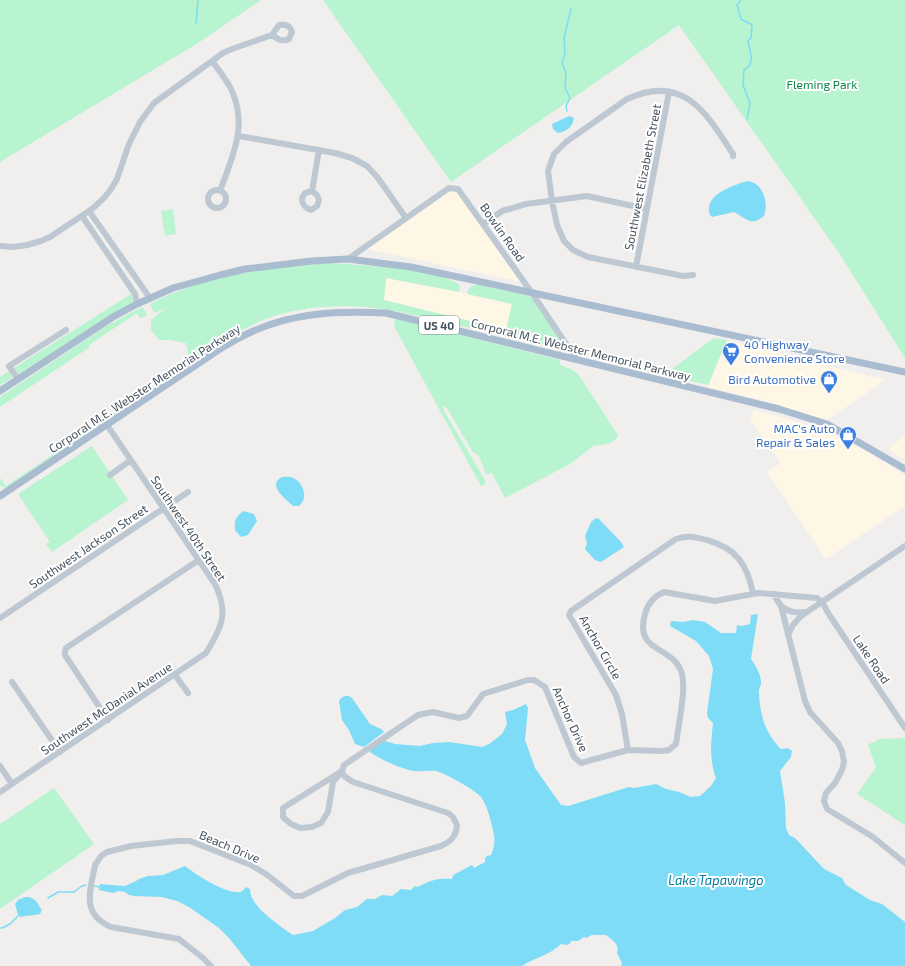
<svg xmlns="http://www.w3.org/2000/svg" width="905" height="966" font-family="'Exo 2',sans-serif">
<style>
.commercial{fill:#fef7e5}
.green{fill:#b7f4cf}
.water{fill:#7fdcf6}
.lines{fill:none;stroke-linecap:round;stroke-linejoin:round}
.stream{stroke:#7fdcf6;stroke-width:1.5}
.minor{stroke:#bdc8d2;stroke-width:6}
.major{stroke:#aabdd0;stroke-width:7}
.labels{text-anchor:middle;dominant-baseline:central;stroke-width:4;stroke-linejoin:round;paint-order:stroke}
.shield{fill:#fff;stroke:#7c858e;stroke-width:1}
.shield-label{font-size:11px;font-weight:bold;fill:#44515e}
.park-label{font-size:12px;fill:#0c884b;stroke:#fff}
.street-label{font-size:12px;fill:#44515e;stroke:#fff}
.shop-label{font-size:12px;fill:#366cbe;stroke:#fff;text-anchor:end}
.water-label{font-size:13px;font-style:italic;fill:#037b9c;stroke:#fff}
</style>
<rect width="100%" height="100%" fill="#f1eeee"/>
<path class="commercial" d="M 453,191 L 456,191 L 522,282 L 367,249 L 447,192 Z
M 386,278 L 459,292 L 512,304 L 506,330 L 384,300 Z
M 727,340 L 885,380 L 826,421 L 758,399 L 708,387 Z
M 754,410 L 781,417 L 828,432 L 868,452 L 905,475 L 905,506 L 826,559 L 767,472 L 781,463 L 750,419 Z
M 905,435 L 905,460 L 888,449 Z"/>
<path class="green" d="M 0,0 L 261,0 L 198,43 L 0,162 Z
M 323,0 L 905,0 L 905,358 L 839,253 L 679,25 L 451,182 Z
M 173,209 L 176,234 L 165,236 L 161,211 Z
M 326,263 C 350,264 446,269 460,286 L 459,292 L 386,278 L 384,300 L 506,330 L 512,304 L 467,294 C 469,286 472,285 479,285 L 527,295 L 533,299 L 565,347 L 563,349 L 396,311 C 356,304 313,304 274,316 C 247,325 214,346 190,362 L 186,343 L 169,340 L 159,340 L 151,330 L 151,320 L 165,309 L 154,313 L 150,304 C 188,284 240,270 283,266 C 297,265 311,264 326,263 Z
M 131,294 L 133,301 L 132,303 L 107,317 L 19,374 L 14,368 Z
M 142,307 L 144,309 L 147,316 L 140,318 L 137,313 L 89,345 L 90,347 L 0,407 L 0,397 L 105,327 Z
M 397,319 L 560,360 L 560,365 L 573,370 L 578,374 L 618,435 L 614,441 L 607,444 L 593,446 L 570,464 L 505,498 L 492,473 L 486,474 L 479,456 L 472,451 L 447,408 L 443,406 L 444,411 L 485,480 L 485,485 L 481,486 L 395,328 L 394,321 Z
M 714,338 L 727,340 L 708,385 L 664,375 Z
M 10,371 L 12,378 L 0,385 L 0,377 Z
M 128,404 L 129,405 L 10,486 L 5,488 L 0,485 L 0,478 L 6,486 Z
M 92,446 L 128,500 L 52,552 L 46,544 L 50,542 L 18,494 Z
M 905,738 L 905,825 L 857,794 L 876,768 L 868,744 L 875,742 L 878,739 Z
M 54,788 L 94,844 L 0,909 L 0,824 Z"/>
<path class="water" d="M 569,116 L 574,118 C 572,128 567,131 558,133 L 553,129 L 552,124 Z
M 747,181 C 763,182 769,203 764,216 C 750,227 746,218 734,212 L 712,217 L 710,215 C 703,195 732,186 747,181 Z
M 282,477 C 286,477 291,476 295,479 C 304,484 308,499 299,506 L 293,506 C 286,499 266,485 282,477 Z
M 244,511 L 254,514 L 257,521 L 248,535 L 241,537 L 235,530 C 234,520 236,516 244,511 Z
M 596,518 L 599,519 L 621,542 L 624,547 L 601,562 L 595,560 L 585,549 L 587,543 L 585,536 L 591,522 Z
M 758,614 L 751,659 C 756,666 762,676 761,684 C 760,688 758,690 759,693 C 760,715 765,733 781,749 L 788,748 L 792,751 L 791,757 L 780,771 L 785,803 L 786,828 L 789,835 L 795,838 L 824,869 L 842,878 L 846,885 L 870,900 L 882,904 L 905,922 L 905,966 L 621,966 L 622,963 L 617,953 C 620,944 612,940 606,935 L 592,935 L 586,938 L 584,937 L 578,941 L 571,941 L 570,944 L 566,945 L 561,944 C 549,956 535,957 522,966 L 251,966 L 229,938 L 219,928 L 189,907 L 177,901 L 162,897 L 134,896 L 129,895 L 125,892 L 118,891 L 113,893 L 99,890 L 100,884 L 125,886 L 136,881 L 139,879 L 148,876 L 163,875 L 185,866 C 195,874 223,892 236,892 C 241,893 243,891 246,887 L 250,889 C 250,907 279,925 293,935 L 313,931 L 335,918 L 345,910 L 357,907 L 367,899 L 375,899 L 382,895 L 392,896 L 401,889 L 411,890 L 415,886 L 417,887 C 421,886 422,884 426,883 C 433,879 444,878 452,879 L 453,875 L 472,865 L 474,868 L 485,862 L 485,858 L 487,856 L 491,855 C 497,841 494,836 491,822 C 489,814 486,804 481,797 C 475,790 445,773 436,771 C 427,770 418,773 409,770 C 395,766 382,760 370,752 L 371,749 L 385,741 L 395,744 L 420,746 L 433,743 L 449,742 L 482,747 L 489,744 L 502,734 L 507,724 L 505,712 L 513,710 L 526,704 L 528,708 L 525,740 L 535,768 L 561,805 L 568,806 L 629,787 L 634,788 L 656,784 L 666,789 L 679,792 L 691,797 L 700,796 L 711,786 L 716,778 C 709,760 711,742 713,723 L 708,718 L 707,713 L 713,669 L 709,656 L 696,641 L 670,626 L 671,621 L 684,622 L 693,620 L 705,622 L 721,633 L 736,633 L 737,625 L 742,626 L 750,624 L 751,615 Z
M 345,696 L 349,696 L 352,698 L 370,724 L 381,729 L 384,732 L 364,747 L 355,744 L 349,730 L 342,720 L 339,701 L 341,698 Z
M 25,897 C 35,896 37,903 42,910 L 40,914 C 33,916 27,915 20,917 L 18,915 L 15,904 L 18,900 Z"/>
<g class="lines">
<path class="stream" d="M 741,0 L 737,5 L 741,19 L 752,25 L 751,38 L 748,41 C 750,53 756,63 744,70 L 743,85 L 750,103 L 747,119
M 196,23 L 198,0
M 567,111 L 566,106 L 570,98 L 565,88 L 566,73 L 562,62 L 565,54 L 564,38 L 571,9
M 95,886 L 100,887
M 48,898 L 58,892 L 74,892 L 82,886 L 86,885
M 0,928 L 2,928 L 10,924 L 18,916"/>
<path class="minor" d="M 212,61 C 218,69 225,78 230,87 C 249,124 233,155 220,191
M 239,136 L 335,153 L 352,158 L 367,166 L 378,178 L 406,218
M208 199a9 9 0 1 1 18 0a9 9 0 1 1-18 0Z
M 312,191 L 317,195 L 319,200 L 317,206 L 311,210 C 305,208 302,205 302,198 L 305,193 L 312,191 L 319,150
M 89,211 L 150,298
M 82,216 L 135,294 L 137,304
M 484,224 L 502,211 L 526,204 L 587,196 L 647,209
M 0,246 L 13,247 L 27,245 L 41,241 L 50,237 L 92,209 L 104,198 L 111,189 L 117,179 L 129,144 L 140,122 L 154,103 L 223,53 L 232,49 L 272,35 L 279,25 C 287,24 290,26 292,32 L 289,39 C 282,42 279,40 272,35
M 348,259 L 449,188 L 458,189 L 532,293 L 576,359
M 636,267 L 669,92
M 693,275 L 683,276 L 588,257 L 573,250 L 564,241 L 557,225 L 552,201 L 548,171 L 554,154 L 566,142 L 627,99 C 684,73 706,113 733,154 L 733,156
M 18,379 L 9,366 L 66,330
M 110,475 L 131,460
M 773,594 L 781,606 L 805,701 L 810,712 L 838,743 L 842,751 L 844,762 L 842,770 L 835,783 L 826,793 L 824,801 L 827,809 L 873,837 L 905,863
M 781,606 C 789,612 794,613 805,612
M 0,618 L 188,492
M 788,635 L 793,625 L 801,616 L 905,546
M 65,651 L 66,648 L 199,560
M 65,651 L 65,655 L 108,720
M 175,675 L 188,693
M 12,682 L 60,752
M 628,750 L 622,714 L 616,695 L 569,615 L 571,611 L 676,539 C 689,535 694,537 707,540 C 736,548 747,564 753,593
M 0,766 L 12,784
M 342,771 L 283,808 L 283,817 L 291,824 L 300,828 L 312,827 L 321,823 L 328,812 L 333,782 L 342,771 L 344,765 L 418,715 L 433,712 L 459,718 L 467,716 L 483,694 L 528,680 L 534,680 L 545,687 L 574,757 L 581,763 L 628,750 L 663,751 L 669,750 L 676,744 L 677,738 C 679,721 687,686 681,671 C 671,645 634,653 645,614 C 648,603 654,596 664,592 L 715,601 L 758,593 L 817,598 L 822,602 L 830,616 L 905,728
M 0,792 L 206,653 C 222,627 229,613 215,584 L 107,425
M 211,966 L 203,958 L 179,939 L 111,927 C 81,914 90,892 95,865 L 101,856 L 107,852 L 131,846 L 177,841 L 190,841 L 251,865 L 266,874 L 294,896 L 302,896 L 348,873 L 441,846 C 451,841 456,837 457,825 L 453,817 L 448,813 L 353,782 L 344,776 L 342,771"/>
<path class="major" d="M 0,391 L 113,317 L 137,304 L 173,288 L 220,275 L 245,269 L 311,261 L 348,259 L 411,267 L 905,372
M 0,496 L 217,351 C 227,345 236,339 247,334 C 292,312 337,311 386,313 L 779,409 L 827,424 L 905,469"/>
</g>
<defs>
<symbol id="supermarket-pin" viewBox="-11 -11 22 30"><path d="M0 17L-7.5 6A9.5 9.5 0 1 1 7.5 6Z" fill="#3f7fe0" stroke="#fff"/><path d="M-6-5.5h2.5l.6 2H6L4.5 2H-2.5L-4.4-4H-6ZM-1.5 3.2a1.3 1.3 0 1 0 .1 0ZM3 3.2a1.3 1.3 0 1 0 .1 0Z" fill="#fff"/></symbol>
<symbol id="shop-pin" viewBox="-11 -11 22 30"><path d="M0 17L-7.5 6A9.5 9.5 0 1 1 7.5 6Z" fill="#3f7fe0" stroke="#fff"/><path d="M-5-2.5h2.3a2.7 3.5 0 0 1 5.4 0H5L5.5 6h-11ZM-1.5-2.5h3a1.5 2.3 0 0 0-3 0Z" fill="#fff"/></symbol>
</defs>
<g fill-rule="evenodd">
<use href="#supermarket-pin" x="721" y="341" width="20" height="27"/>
<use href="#shop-pin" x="819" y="369" width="20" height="27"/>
<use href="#shop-pin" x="838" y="425" width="20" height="27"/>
</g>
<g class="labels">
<rect class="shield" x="419" y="316" width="40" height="18" rx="3"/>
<g class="shield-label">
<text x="439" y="325">US 40</text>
</g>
<g class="park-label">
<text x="822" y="84">Fleming Park</text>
</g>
<g class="street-label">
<text transform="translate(642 177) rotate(-79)">Southwest Elizabeth Street</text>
<text transform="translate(503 232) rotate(55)">Bowlin Road</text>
<text transform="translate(581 349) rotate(14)">Corporal M.E. Webster Memorial Parkway</text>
<text transform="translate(144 388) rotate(-33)">Corporal M.E. Webster Memorial Parkway</text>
<text transform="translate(189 528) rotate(56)">Southwest 40th Street</text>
<text transform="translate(88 546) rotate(-34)">Southwest Jackson Street</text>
<text transform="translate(601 647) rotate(60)">Anchor Circle</text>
<text transform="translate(872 659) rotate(56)">Lake Road</text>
<text transform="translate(106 708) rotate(-34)">Southwest McDanial Avenue</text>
<text transform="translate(571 719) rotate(66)">Anchor Drive</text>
<text transform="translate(230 846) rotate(23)">Beach Drive</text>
</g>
<g class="shop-label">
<text x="744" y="344" text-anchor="start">40 Highway<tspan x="744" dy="14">Convenience Store</tspan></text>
<text x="816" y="379">Bird Automotive</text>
<text x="835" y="428">MAC's Auto<tspan x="835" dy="14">Repair &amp; Sales</tspan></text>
</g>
<g class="water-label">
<text x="716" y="880">Lake Tapawingo</text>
</g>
</g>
</svg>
